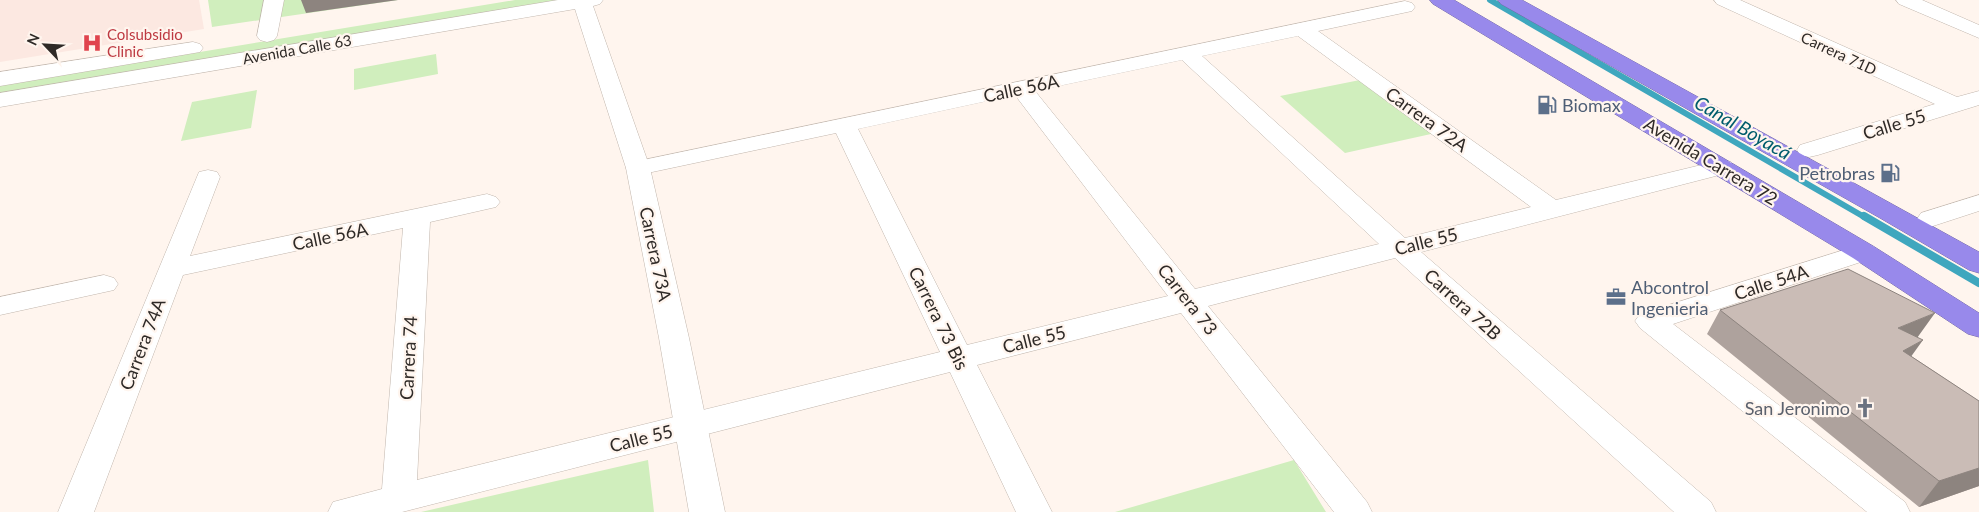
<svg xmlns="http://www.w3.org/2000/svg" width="1979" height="512" font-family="Lato,sans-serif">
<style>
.industrial{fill:#fce8e1}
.green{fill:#d0eebd}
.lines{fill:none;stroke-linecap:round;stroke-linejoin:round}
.stream-far1{stroke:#3fa7be;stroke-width:6}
.stream{stroke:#3fa7be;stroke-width:8}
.street-casing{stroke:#c1b6ad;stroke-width:1}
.secondary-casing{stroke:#c1b6ad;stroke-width:1}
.highway-casing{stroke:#7368a6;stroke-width:1}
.street{fill:#fff;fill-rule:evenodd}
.secondary{fill:#fff;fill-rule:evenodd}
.highway{fill:#9889eb;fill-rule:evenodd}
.wall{fill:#aea29d}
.shaded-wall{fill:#8d847f}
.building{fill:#cabcb6;stroke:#8d847f}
.labels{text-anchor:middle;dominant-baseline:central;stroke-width:4.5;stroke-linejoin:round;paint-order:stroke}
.far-health-label{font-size:15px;fill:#be3a42;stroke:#fff5ee;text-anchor:start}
.far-street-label{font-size:15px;fill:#2f2a27;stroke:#fff5ee}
.street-label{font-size:18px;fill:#2f2a27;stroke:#fff5ee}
.service-label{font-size:18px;fill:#4e5e75;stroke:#fff5ee;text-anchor:start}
.worship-label{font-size:18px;fill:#5b616d;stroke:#fff5ee;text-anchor:end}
.water-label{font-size:19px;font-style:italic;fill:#005c6c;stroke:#fff5ee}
</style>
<rect width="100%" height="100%" fill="#fff5ee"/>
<path class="industrial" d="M 0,0 L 199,0 L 204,29 L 0,62 Z"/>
<path class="green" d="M 208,0 L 398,0 L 212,27 Z
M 515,0 L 564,0 L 0,95 L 0,85 Z
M 436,54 L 438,74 L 354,90 L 354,69 Z
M 1370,78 L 1440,132 L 1345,153 L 1280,96 Z
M 257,90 L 251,128 L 181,141 L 192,102 Z
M 648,460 L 654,512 L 421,512 Z
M 1294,460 L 1326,512 L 1115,512 Z"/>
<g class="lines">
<path class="stream-far1" d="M 1490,0 L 1866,218"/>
<path class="stream" d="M 1864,216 L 1979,283"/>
<defs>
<path id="street" d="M 264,0 L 284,0 L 277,36 L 274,40 L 267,42 L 260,40 L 257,36 Z
M 1714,0 L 1740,0 L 1957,97 L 1979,91 L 1979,105 L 1818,155 L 1809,157 L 1800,155 L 1797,150 L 1800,145 L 1935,104 L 1717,4 Z
M 1896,0 L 1922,0 L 1979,25 L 1979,38 L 1899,4 Z
M 1405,1 L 1412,3 L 1415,7 L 1412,11 L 1318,31 L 1556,200 L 1722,160 L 1731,162 L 1734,167 L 1731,172 L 1421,252 L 1711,502 L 1716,512 L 1674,512 L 1395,258 L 1208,306 L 1367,502 L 1372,512 L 1334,512 L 1181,313 L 977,365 L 1052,512 L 1016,512 L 950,372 L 402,512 L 328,512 L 333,502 L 382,489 L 403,228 L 183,275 L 94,512 L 58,512 L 199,172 L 208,170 L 217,172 L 220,177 L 190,256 L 487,194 L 496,197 L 500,202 L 496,207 L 430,222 L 417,480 L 940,352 L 836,133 L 638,175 L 629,173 L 626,168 L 629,163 ZM 1298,36 L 1531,207 L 1405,238 L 1202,56 ZM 1182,60 L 1379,244 L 1195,289 L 1035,91 ZM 1015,95 L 1168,296 L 967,345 L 858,129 Z
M 1979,195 L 1979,211 L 1930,227 L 1921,225 L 1917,219 L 1921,213 Z
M 1863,244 L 1873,246 L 1877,252 L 1873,258 L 1673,324 L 1905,502 L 1910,512 L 1867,512 L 1640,328 L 1635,321 L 1640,314 Z
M 104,275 L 114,278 L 118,284 L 114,290 L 0,315 L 0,297 Z"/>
<path id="secondary" d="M 558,0 L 603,0 L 600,4 L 593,6 L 650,168 L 689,338 L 725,512 L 689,512 L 659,338 L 626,168 L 575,9 L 0,107 L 0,93 Z
M 193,42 L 200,44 L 203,48 L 200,52 L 0,86 L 0,72 Z"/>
<path id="highway" d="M 1430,0 L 1454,0 L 1873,246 L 1979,313 L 1979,337 L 1968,334 L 1853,258 L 1433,4 Z
M 1498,0 L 1522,0 L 1979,252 L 1979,273 L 1969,270 L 1880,218 L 1501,4 Z"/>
</defs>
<use href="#street" class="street-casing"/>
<use href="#secondary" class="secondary-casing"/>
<use href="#highway" class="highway-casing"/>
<use href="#street" class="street"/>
<use href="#secondary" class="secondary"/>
<use href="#highway" class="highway"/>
</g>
<path class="wall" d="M 1720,310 L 1918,337 L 1911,356 L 1979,401 L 1979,486 L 1919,507 L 1707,334 Z"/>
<path class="shaded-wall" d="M 301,0 L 398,0 L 306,13 Z
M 1935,313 L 1917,338 L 1898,328 Z
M 1923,340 L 1905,365 L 1903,351 Z
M 1979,468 L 1979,486 L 1919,507 L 1939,481 Z"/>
<path class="building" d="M 1848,269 L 1935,313 L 1898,328 L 1923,340 L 1903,351 L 1979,401 L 1979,468 L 1939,481 L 1720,310 Z"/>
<defs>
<symbol id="hospital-bare" viewBox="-9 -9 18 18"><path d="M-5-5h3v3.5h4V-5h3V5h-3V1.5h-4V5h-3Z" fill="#e0444e" stroke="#fff5ee" stroke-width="2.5" paint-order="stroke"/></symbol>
<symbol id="fuel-bare" viewBox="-9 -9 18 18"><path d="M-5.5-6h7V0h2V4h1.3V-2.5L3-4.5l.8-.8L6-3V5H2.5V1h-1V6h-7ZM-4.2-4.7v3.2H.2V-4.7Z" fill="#5c6f8a" stroke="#fff5ee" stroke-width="2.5" paint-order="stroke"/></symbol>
<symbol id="office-bare" viewBox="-9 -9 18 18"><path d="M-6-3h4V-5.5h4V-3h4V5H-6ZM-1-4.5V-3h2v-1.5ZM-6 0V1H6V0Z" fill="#5c6f8a" stroke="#fff5ee" stroke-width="2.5" paint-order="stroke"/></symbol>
<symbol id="church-bare" viewBox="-9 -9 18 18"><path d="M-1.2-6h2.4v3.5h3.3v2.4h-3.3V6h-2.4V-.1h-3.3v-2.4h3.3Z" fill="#6b7280" stroke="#fff5ee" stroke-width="2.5" paint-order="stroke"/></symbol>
</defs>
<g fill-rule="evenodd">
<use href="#hospital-bare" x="78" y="29" width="28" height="28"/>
<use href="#fuel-bare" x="1533" y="91" width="28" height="28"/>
<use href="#fuel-bare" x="1876" y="159" width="28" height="28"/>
<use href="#office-bare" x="1602" y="283" width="28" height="28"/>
<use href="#church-bare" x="1851" y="394" width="28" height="28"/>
</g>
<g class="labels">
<g class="far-health-label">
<text x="107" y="34">Colsubsidio<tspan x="107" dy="17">Clinic</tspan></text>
</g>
<g class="far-street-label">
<text transform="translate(297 49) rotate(-10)">Avenida Calle 63</text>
<text transform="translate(1839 53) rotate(25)">Carrera 71D</text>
</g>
<g class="street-label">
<text transform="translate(1021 88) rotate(-12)">Calle 56A</text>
<text transform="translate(1427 119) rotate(36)">Carrera 72A</text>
<text transform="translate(1894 124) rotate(-17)">Calle 55</text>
<text transform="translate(1711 161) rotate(31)">Avenida Carrera 72</text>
<text transform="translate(330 236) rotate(-12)">Calle 56A</text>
<text transform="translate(1426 241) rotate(-14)">Calle 55</text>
<text transform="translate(656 254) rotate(78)">Carrera 73A</text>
<text transform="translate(1771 282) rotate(-18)">Calle 54A</text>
<text transform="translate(1188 299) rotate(52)">Carrera 73</text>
<text transform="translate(1463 304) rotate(42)">Carrera 72B</text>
<text transform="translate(939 318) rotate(64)">Carrera 73 Bis</text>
<text transform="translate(1034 339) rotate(-14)">Calle 55</text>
<text transform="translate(142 344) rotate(-69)">Carrera 74A</text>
<text transform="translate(408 358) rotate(-87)">Carrera 74</text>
<text transform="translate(641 438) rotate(-14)">Calle 55</text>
</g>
<g class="service-label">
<text x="1562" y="105">Biomax</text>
<text x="1875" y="173" text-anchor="end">Petrobras</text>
<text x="1631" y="287">Abcontrol<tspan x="1631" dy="21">Ingenieria</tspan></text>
</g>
<g class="worship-label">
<text x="1850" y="408">San Jeronimo</text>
</g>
<g class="water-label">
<text transform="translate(1743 127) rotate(30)">Canal Boyacá</text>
</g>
</g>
<g transform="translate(45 45) rotate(295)" stroke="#fff5ee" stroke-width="4" paint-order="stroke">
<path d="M0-4L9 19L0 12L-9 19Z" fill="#2f2a27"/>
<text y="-8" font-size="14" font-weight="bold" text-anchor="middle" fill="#2f2a27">N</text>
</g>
</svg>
